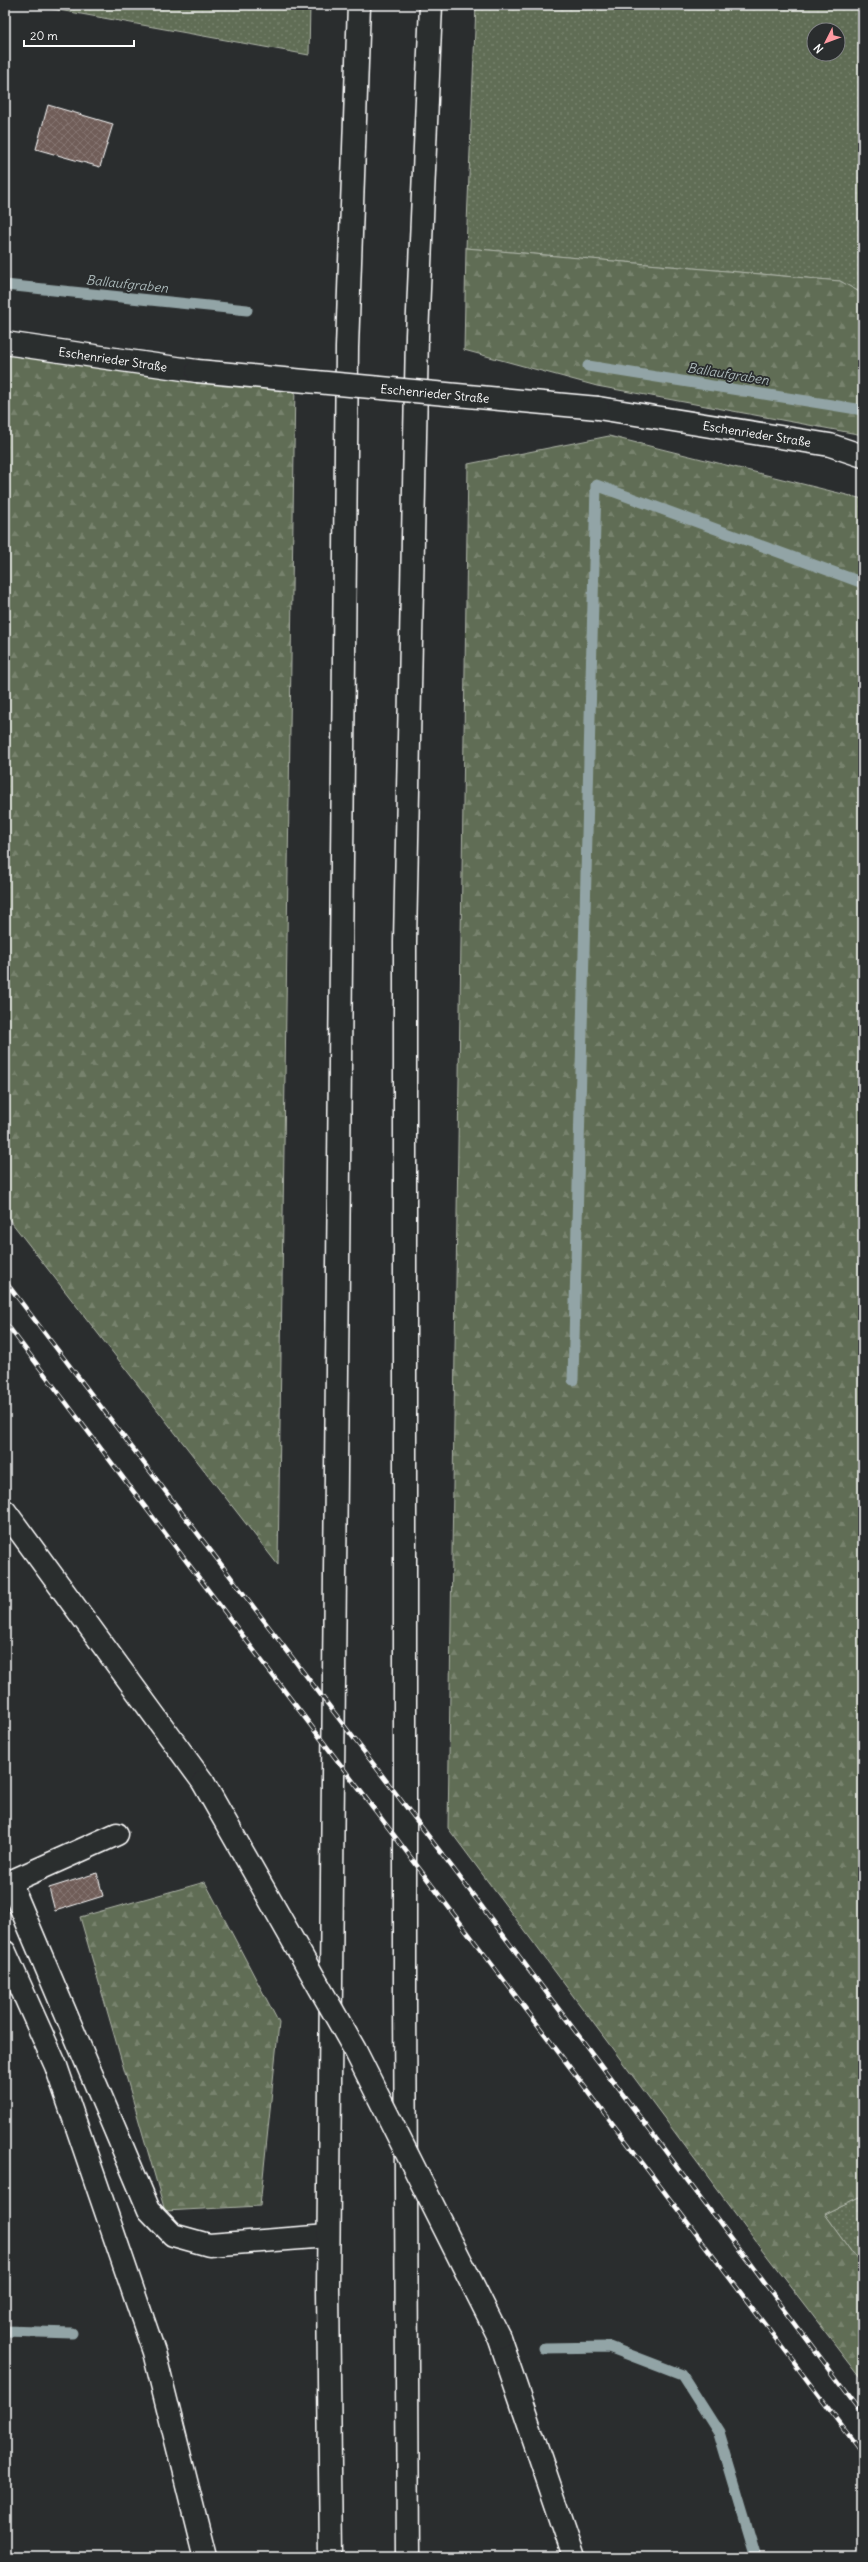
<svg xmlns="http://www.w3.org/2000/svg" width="868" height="2562" font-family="Delius,sans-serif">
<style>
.grass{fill:url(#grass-dots);stroke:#b0b6aa;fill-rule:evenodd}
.forest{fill:url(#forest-firs);stroke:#b0b6aa}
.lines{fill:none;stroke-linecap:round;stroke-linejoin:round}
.stream{stroke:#92a4a6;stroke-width:11}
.building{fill:url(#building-cross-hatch);stroke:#fff}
.lane-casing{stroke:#fff;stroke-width:25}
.secondary-casing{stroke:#fff;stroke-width:25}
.highway-casing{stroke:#fff;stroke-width:25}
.lane{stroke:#2a2d2e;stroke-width:22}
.secondary{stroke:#2a2d2e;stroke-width:22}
.highway{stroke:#2a2d2e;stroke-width:22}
.rail-casing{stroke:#fff;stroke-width:4.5}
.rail{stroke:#2a2d2e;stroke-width:3;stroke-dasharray:9;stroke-linecap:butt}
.secondary-bridge-casing{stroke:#fff;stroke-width:25;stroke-linecap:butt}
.highway-bridge-casing{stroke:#fff;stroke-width:25;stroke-linecap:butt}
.secondary-bridge{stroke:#2a2d2e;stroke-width:22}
.highway-bridge{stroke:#2a2d2e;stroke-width:22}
.labels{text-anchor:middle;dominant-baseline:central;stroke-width:3.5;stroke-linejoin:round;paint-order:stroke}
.street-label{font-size:12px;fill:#fff;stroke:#2a2d2e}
.water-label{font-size:13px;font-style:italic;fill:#adbbbc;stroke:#2a2d2e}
</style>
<defs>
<pattern id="grass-dots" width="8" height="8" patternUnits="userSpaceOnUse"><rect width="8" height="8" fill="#606d55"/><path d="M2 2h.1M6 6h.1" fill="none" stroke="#78836e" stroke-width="1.8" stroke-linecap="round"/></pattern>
<pattern id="forest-firs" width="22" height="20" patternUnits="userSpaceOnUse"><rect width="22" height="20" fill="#606d55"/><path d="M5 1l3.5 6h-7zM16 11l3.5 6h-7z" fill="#78836e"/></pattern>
<pattern id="building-cross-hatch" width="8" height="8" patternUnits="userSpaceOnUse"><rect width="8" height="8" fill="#6f5d58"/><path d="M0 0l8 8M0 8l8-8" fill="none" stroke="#857571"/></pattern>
</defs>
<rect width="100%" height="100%" fill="#2a2d2e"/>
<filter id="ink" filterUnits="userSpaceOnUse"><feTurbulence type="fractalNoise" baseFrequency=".025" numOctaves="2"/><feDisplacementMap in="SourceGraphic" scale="8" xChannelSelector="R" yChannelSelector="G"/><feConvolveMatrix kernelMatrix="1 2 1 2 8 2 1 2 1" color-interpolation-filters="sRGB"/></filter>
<g filter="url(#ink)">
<path class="grass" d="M 31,5 L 310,5 L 309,55 Z
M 476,5 L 863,5 L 863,294 L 840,281 L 466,248 ZM 814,30 L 838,30 L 838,54 L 814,54 Z
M 863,2195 L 863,2268 L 824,2214 Z"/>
<path class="forest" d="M 466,248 L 840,281 L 863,294 L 863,435 L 597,386 L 464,350 Z
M 5,342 L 295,382 L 278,1565 L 5,1214 Z
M 609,436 L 863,499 L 863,2195 L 824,2214 L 863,2268 L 863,2381 L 761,2248 L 448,1828 L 468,464 Z
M 205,1882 L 279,2023 L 260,2206 L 165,2211 L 80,1917 Z"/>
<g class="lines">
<path class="stream" d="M 5,285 L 247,310
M 588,366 L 863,410
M 573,1380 L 596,485 L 863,583
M 5,2331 L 72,2333
M 544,2348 L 609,2347 L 682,2375 L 719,2433 L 756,2557"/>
</g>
<path class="building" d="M 48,105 L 113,124 L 100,167 L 36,149 Z
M 97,1873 L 103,1896 L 55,1911 L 49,1888 Z"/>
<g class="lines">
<defs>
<path id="lane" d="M 117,1834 L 10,1882 L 149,2210 L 173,2235 L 209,2245 L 328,2236"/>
<g id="secondary">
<path id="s1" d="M 5,343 L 197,371"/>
<path id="s2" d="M 598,408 L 830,445 L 863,456"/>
</g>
<path id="highway" d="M 5,1511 L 203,1782
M 5,1952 L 56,2066 L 154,2352 L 205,2557
M 499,2337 L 574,2557
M 331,2557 L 328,2288 L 347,348 L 359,5
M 408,2557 L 405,2000 L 405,942 L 417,336 L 431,5"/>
</defs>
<use href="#lane" class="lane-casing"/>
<use href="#secondary" class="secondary-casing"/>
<use href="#highway" class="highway-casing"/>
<use href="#lane" class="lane"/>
<use href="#secondary" class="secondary"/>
<use href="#highway" class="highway"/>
<defs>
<path id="rail" d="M 5,1281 L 452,1867 L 863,2414
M 5,1322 L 863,2454"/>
</defs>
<use href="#rail" class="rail-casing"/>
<use href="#rail" class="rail"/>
<defs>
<g id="secondary-bridge">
<path id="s3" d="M 197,371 L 598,408"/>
</g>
<path id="highway-bridge" d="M 203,1782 L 355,2050 L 499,2337"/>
</defs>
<use href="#secondary-bridge" class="secondary-bridge-casing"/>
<use href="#highway-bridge" class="highway-bridge-casing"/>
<use href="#secondary-bridge" class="secondary-bridge"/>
<use href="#highway-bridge" class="highway-bridge"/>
</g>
</g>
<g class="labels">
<g class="street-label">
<text stroke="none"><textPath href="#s1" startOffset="109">Eschenrieder Straße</textPath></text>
<text stroke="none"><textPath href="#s3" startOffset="239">Eschenrieder Straße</textPath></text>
<text stroke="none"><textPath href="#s2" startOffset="161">Eschenrieder Straße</textPath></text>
</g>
<g class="water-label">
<text transform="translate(127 284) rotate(6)">Ballaufgraben</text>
<text transform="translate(728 374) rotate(9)">Ballaufgraben</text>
</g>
</g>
<rect width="868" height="2562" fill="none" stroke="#2a2d2e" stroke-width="20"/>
<rect x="10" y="10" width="848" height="2542" fill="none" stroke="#fff" stroke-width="1.5" filter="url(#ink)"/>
<g transform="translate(826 42) rotate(228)"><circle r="19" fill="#2a2d2e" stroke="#7f8182"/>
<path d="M0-3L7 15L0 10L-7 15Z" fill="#ff9aa2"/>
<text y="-6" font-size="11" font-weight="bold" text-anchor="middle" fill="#ffffff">N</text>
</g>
<path d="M24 40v6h110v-6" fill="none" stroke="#ffffff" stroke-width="2"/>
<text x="30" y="40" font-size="12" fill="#ffffff" stroke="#2a2d2e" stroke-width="3" paint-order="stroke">20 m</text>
</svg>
